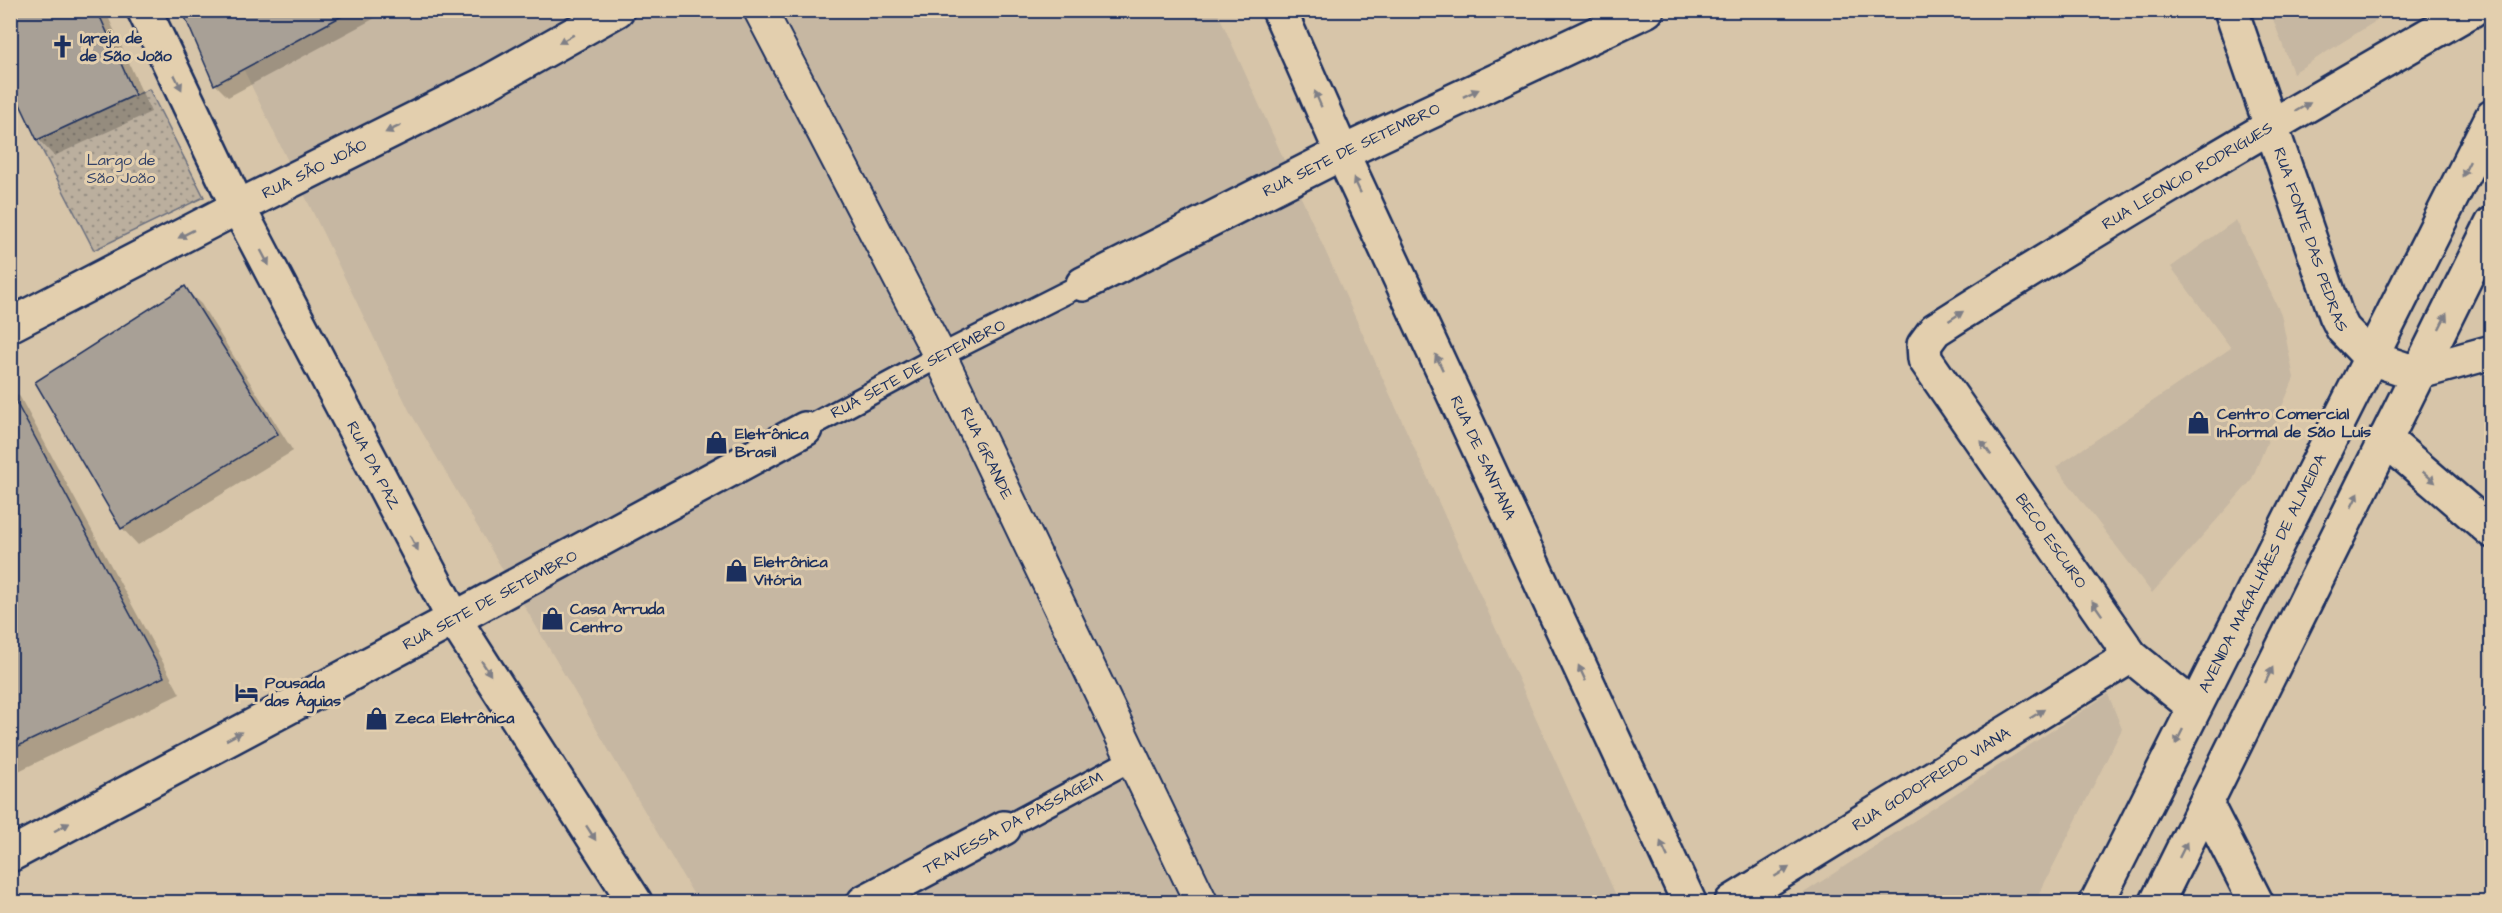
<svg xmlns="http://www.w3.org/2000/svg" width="2502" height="913" font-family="'Architects Daughter',sans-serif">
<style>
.built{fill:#c6b7a2}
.park{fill:url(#park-dots);stroke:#6b6f7e;stroke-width:1.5}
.shadow{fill:#0003}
.building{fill:#a8a096;stroke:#1b2f5e;stroke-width:1.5}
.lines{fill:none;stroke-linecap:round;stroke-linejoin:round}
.service-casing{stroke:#1b2f5e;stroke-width:26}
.pedestrian-casing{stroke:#1b2f5e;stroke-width:36}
.minor-casing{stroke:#1b2f5e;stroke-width:38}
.tertiary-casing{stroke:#1b2f5e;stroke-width:38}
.secondary-casing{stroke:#1b2f5e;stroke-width:38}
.service{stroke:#e3cfae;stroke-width:21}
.pedestrian{stroke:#e3cfae;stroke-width:32}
.minor{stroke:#e3cfae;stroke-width:33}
.tertiary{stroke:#e3cfae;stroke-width:33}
.secondary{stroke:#e3cfae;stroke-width:33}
.oneway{fill:#7f7f86}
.labels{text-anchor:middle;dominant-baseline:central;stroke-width:6;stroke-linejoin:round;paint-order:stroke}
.poi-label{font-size:16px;font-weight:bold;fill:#1b2f5e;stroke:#e3cfae;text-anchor:start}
.street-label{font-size:16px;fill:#1b2f5e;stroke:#e3cfae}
.park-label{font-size:16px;fill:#334268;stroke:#e3cfae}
</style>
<defs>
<pattern id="park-dots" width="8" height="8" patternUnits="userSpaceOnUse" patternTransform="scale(1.5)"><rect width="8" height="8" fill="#bbaf9e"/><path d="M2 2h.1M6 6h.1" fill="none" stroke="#978f84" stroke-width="1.8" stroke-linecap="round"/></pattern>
</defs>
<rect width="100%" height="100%" fill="#d7c5a9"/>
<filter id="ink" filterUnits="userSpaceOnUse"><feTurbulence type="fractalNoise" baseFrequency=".0167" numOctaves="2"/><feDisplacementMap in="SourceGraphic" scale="12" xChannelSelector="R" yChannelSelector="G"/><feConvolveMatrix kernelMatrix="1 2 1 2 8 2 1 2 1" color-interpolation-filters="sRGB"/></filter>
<g filter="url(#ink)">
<path class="built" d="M 215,11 L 1217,11 L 1619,902 L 698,902 L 409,410 Z
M 2270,11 L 2270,10 L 2392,11 L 2293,73 Z
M 2236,220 L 2281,314 L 2294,378 L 2251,481 L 2152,593 L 2056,467 L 2231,348 L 2171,267 Z
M 2108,694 L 2122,729 L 2035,902 L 1790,902 Z"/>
<path class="park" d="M 149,89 L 204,197 L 94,250 L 37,140 Z"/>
<path class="shadow" d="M 10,10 L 105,10 L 151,112 L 54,156 L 38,139 Z
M 183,10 L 390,10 L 228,97 L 215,84 Z
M 184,288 L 201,304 L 293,451 L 138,545 L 122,528 Z
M 10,387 L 20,397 L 180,694 L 10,775 Z"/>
<path class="building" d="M 10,10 L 97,10 L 135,95 L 37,140 L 10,83 Z
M 182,10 L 353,10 L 214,85 Z
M 185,286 L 278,434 L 121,529 L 35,382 Z
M 10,391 L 164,677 L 10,750 Z"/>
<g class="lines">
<defs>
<g id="service">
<path id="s1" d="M 805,429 L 940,356 L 1083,284"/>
<path d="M 1004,828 L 1131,760"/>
</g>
<g id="pedestrian">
<path id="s2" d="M 760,10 L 940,356 L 1201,902"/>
</g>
<g id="minor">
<path id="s3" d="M 2231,10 L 2336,315 L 2343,329 L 2371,358"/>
<path id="s4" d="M 1083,284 L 1342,153 L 1647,10"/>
<path d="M 2385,439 L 2492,531"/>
<path d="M 454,619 L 805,429"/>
<path id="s5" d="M 2194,707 L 2131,656 L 1925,359 L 1924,345 L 1935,330 C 2111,218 2291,114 2472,10"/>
<path d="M 2206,804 L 2256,902"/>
<path d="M 864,902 L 1004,828"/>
<path id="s6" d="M 1732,902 L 2131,656"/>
</g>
<g id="tertiary">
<path id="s7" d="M 1279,10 L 1342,153 L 1689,902"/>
<path id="s8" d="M 10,325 L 238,207 L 485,84 L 617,10"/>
<path d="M 2371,358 L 2416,373 L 2492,352"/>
<path d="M 10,855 L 454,619"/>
</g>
<g id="secondary">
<path id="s9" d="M 144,10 L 238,207 L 454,619 L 635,902"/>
<path id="s10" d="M 2097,902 L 2492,117"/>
<path d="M 2157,902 L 2492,224"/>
</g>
</defs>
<use href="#service" class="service-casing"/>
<use href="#pedestrian" class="pedestrian-casing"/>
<use href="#minor" class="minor-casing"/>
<use href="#tertiary" class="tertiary-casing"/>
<use href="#secondary" class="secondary-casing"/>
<use href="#service" class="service"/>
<use href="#pedestrian" class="pedestrian"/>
<use href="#minor" class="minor"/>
<use href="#tertiary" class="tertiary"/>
<use href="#secondary" class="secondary"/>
</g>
<defs><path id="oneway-solid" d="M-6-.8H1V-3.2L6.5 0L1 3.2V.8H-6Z" transform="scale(1.5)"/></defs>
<g class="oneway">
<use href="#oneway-solid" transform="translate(566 39) rotate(151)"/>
<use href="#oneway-solid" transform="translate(178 82) rotate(64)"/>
<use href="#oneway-solid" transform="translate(1471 93) rotate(-25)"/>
<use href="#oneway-solid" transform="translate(1318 99) rotate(-113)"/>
<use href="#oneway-solid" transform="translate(2303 107) rotate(-30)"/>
<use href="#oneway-solid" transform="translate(393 129) rotate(154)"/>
<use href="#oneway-solid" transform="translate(2466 169) rotate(116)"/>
<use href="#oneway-solid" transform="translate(1357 185) rotate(-115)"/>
<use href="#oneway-solid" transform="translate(186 234) rotate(153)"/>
<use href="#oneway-solid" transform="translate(265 258) rotate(62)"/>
<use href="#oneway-solid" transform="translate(1956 316) rotate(-33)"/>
<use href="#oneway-solid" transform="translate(2443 321) rotate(-63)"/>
<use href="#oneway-solid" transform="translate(1439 362) rotate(-115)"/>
<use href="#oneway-solid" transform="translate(1986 448) rotate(-125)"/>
<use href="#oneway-solid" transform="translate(2429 477) rotate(41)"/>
<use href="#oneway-solid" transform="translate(2355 500) rotate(-64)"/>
<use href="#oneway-solid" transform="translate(414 543) rotate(62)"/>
<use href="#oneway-solid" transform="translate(2097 608) rotate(-125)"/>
<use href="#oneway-solid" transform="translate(486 668) rotate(57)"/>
<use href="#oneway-solid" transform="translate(1582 673) rotate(-115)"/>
<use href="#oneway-solid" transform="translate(2269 675) rotate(-64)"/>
<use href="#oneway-solid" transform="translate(2037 714) rotate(-32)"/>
<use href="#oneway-solid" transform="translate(234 736) rotate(-28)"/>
<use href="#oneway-solid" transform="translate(2179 737) rotate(116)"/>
<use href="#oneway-solid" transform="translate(62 827) rotate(-28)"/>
<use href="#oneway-solid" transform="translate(591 833) rotate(57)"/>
<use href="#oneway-solid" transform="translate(1664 849) rotate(-115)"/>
<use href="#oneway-solid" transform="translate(2183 850) rotate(-64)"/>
<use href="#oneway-solid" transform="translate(1782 872) rotate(-32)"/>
</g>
</g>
<defs>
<symbol id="church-bare" viewBox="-9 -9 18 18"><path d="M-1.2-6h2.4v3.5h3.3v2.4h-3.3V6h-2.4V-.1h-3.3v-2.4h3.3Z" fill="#1b2f5e" stroke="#e3cfae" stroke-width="2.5" paint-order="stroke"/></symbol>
<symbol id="shop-bare" viewBox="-9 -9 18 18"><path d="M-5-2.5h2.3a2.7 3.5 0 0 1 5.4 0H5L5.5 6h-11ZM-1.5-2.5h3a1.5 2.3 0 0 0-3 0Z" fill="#1b2f5e" stroke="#e3cfae" stroke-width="2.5" paint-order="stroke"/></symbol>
<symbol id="hotel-bare" viewBox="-9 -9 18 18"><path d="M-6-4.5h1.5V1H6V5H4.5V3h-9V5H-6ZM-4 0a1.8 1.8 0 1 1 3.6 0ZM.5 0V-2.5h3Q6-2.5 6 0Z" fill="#1b2f5e" stroke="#e3cfae" stroke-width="2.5" paint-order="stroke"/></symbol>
</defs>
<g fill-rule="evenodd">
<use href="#church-bare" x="46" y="30" width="33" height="33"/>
<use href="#shop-bare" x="2182" y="406" width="33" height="33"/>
<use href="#shop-bare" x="700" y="426" width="33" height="33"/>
<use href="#shop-bare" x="720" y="554" width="33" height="33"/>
<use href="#shop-bare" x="536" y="602" width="33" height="33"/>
<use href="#hotel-bare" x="230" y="676" width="33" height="33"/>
<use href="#shop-bare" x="360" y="702" width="33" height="33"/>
</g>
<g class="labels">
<g class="poi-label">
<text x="80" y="38">Igreja de<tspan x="80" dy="18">de São João</tspan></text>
<text x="2217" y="414">Centro Comercial<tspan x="2217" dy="18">Informal de São Luís</tspan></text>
<text x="735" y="434">Eletrônica<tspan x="735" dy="18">Brasil</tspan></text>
<text x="754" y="562">Eletrônica<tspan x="754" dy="18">Vitória</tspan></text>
<text x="570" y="609">Casa Arruda<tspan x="570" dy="18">Centro</tspan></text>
<text x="265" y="683">Pousada<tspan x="265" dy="18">das Águias</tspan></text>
<text x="395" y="718">Zeca Eletrônica</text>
</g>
<g class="street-label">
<text stroke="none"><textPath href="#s4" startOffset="300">RUA SETE DE SETEMBRO</textPath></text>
<text stroke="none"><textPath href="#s8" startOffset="342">RUA SÃO JOÃO</textPath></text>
<text stroke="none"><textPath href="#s5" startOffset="771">RUA LEONCIO RODRIGUES</textPath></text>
<text stroke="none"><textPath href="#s3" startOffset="243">RUA FONTE DAS PEDRAS</textPath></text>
<text stroke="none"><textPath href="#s1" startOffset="128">RUA SETE DE SETEMBRO</textPath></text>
<text stroke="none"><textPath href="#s2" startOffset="498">RUA GRANDE</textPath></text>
<text stroke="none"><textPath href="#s7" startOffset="492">RUA DE SANTANA</textPath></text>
<text stroke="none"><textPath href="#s9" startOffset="510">RUA DA PAZ</textPath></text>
<text transform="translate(2051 541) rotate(55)">BECO ESCURO</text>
<text stroke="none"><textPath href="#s10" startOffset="368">AVENIDA MAGALHÃES DE ALMEIDA</textPath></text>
<text transform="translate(490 600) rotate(-28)">RUA SETE DE SETEMBRO</text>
<text stroke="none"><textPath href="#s6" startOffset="234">RUA GODOFREDO VIANA</textPath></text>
<text transform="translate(1013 823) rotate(-28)">TRAVESSA DA PASSAGEM</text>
</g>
<g class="park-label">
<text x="121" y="160">Largo de<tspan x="121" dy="18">São João</tspan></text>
</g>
</g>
<rect width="2502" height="913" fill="none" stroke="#e3cfae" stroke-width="36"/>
<rect x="18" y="18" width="2466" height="877" fill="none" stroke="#1b2f5e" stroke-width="2" filter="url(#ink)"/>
</svg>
